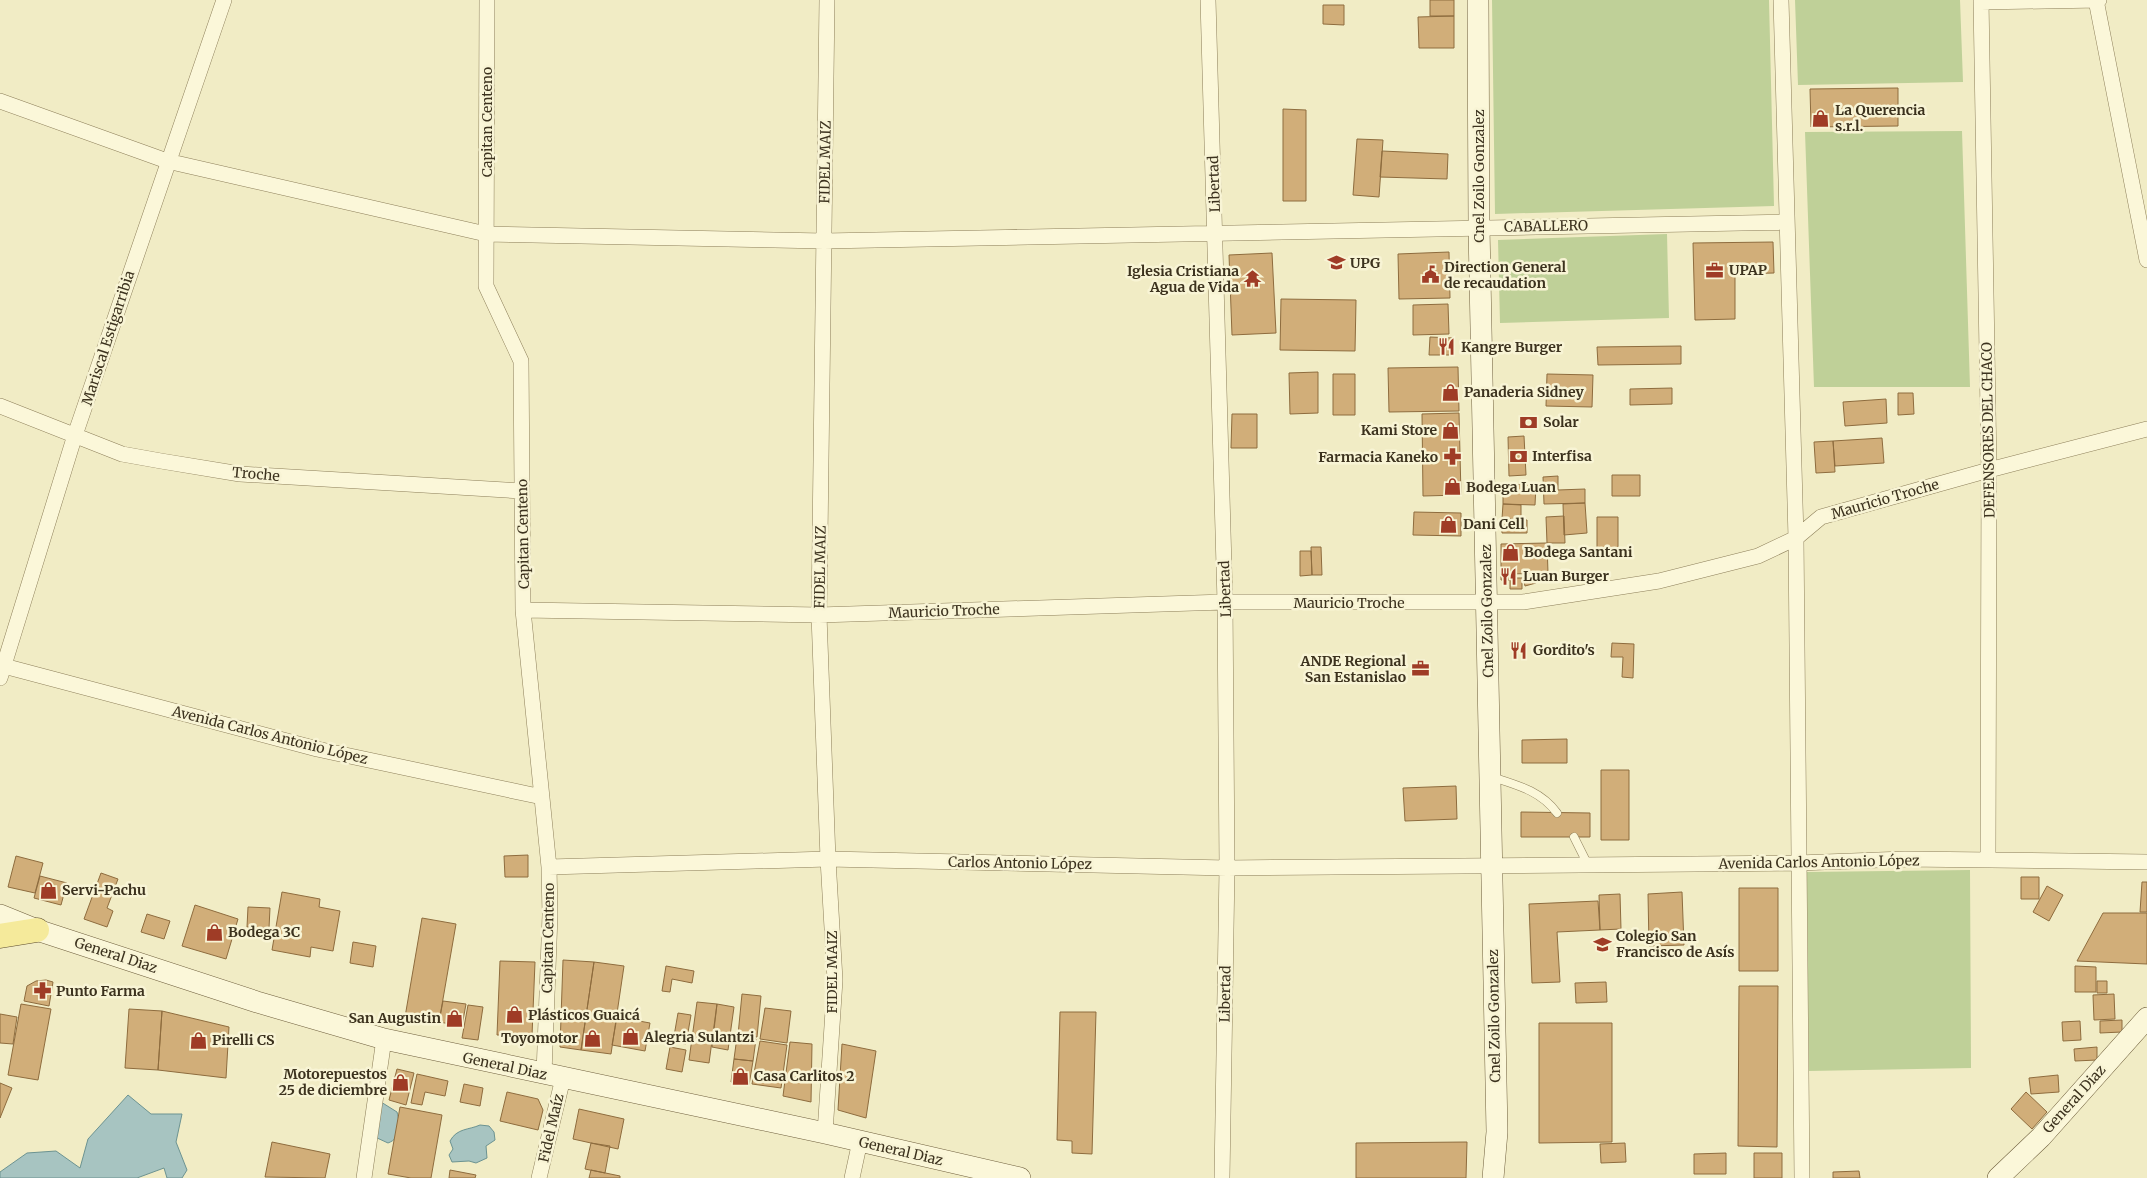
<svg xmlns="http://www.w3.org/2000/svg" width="2147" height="1178" font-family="Merriweather,serif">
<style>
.green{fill:#bfd098}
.water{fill:#a7c4c1;stroke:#6c9391}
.building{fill:#d1ae79;stroke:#8e6c3e}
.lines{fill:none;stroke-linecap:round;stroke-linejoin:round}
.lane-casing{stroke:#8d7f5a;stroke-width:9}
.street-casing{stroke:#8d7f5a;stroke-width:16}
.secondary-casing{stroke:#6f5f3d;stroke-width:22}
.primary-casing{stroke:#5b4b2e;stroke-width:25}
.lane{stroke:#fbf7d9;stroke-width:8}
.street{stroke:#fbf7d9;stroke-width:15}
.secondary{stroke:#fbf7d9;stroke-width:21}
.primary{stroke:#f5ea9b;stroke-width:24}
.labels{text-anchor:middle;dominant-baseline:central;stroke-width:5;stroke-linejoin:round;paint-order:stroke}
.poi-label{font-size:14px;font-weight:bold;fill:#3c321e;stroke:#f8f4d5;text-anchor:start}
.street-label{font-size:14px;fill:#3c321e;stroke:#f8f4d5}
</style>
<rect width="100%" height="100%" fill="#f1ecc5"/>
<path class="green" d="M 1492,0 L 1769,0 L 1774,206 L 1495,214 Z
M 1795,0 L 1960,0 L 1963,82 L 1798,85 Z
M 1962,131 L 1970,387 L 1814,387 L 1805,132 Z
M 1667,234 L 1669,318 L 1500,323 L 1498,240 Z
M 1970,870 L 1971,1068 L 1809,1071 L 1807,872 Z"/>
<path class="water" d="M 128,1095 L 151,1114 L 182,1114 L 176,1142 L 187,1170 L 182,1178 L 167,1178 L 164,1168 L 137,1178 L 0,1178 L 0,1172 L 27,1153 L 56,1151 L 80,1168 L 88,1139 Z
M 381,1102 L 397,1112 C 400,1124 402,1138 388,1143 L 375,1137 Z
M 480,1125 L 489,1126 L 494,1132 L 495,1140 L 486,1146 L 487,1158 L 476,1163 L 469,1161 L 452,1162 L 449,1155 L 453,1149 L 450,1141 C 457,1128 469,1130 480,1125 Z"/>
<path class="building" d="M 1430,0 L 1454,0 L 1454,16 L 1430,16 Z
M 1323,5 L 1344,5 L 1344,25 L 1323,24 Z
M 1454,16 L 1454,48 L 1419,48 L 1418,17 Z
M 1898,88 L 1898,126 L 1811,127 L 1810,89 Z
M 1283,109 L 1306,110 L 1306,201 L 1283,201 Z
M 1357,139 L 1383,140 L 1379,197 L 1353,195 Z
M 1382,151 L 1448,154 L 1447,179 L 1380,177 Z
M 1773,242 L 1774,273 L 1735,274 L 1735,319 L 1695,320 L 1693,243 Z
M 1449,252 L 1450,298 L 1399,299 L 1398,254 Z
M 1272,253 L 1276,333 L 1232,335 L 1229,255 Z
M 1281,299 L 1356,300 L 1355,351 L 1280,350 Z
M 1448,304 L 1449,334 L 1413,335 L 1413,305 Z
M 1430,337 L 1453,338 L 1452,355 L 1429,355 Z
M 1681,346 L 1681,364 L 1598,365 L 1597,347 Z
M 1458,367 L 1459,411 L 1389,412 L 1388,368 Z
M 1318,372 L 1318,413 L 1290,414 L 1289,373 Z
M 1333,374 L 1355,374 L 1355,415 L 1333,415 Z
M 1547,374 L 1593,375 L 1592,407 L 1546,406 Z
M 1672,388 L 1672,404 L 1630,405 L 1630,389 Z
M 1898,393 L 1913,393 L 1914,414 L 1898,415 Z
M 1886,399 L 1887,423 L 1845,426 L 1843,402 Z
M 1459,413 L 1461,495 L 1423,496 L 1422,414 Z
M 1232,414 L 1257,414 L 1257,448 L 1231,448 Z
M 1524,436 L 1526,475 L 1509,476 L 1508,437 Z
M 1882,438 L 1884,463 L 1835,466 L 1833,441 Z
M 1833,441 L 1835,472 L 1816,473 L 1814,442 Z
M 1612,475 L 1640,475 L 1640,496 L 1612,496 Z
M 1558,476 L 1558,490 L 1585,489 L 1585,503 L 1544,504 L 1543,477 Z
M 1503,484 L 1536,485 L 1535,505 L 1503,504 Z
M 1585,503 L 1587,533 L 1564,535 L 1563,504 Z
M 1503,504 L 1521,505 L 1521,519 L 1502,519 Z
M 1414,512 L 1461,513 L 1461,536 L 1413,535 Z
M 1564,516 L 1565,543 L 1547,543 L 1546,517 Z
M 1597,517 L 1618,517 L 1618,553 L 1597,553 Z
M 1502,519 L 1527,520 L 1527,533 L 1502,533 Z
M 1547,543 L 1548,573 L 1510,574 L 1510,580 L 1501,580 L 1501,544 Z
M 1311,547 L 1321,547 L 1322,575 L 1312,575 Z
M 1300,551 L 1311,551 L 1312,575 L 1300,576 Z
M 1534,575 L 1536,583 L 1525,586 L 1523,577 Z
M 1510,578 L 1522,578 L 1522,589 L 1510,589 Z
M 1612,643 L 1634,644 L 1633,678 L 1622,677 L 1623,657 L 1611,657 Z
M 1567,739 L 1567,763 L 1522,763 L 1522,740 Z
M 1601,770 L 1629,770 L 1629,840 L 1601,840 Z
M 1456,786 L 1457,819 L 1405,821 L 1403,788 Z
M 1521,812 L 1590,813 L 1590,837 L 1521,837 Z
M 528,855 L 528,877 L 505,877 L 504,856 Z
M 16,856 L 43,863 L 35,893 L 8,887 Z
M 101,873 L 118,879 L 107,908 L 113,911 L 107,927 L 84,919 Z
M 40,876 L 67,883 L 61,905 L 34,898 Z
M 2021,877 L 2039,877 L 2039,899 L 2021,899 Z
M 2142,882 L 2147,882 L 2147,912 L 2140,912 Z
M 2047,886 L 2063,895 L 2049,921 L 2033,912 Z
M 1739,888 L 1778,888 L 1778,971 L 1739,971 Z
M 282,892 L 320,899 L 319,907 L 340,911 L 333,951 L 311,947 L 310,957 L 272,950 Z
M 1682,892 L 1684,945 L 1649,946 L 1648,894 Z
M 1620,894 L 1621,929 L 1600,930 L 1599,895 Z
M 1598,901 L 1600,930 L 1557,932 L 1560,982 L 1532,983 L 1529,904 Z
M 195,905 L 238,919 L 226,959 L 182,946 Z
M 248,907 L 270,908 L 269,928 L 247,927 Z
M 2103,913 L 2147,913 L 2147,964 L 2077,961 Z
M 147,914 L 170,921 L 164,939 L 141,932 Z
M 422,918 L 456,924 L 439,1022 L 405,1017 Z
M 353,942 L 376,946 L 373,967 L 350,963 Z
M 563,960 L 594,962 L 581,1050 L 560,1047 Z
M 500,961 L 535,962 L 532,1036 L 497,1035 Z
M 594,962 L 624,966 L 611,1054 L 581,1050 Z
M 666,966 L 694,971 L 692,983 L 672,979 L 670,992 L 662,991 Z
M 2075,966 L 2096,967 L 2096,992 L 2075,992 Z
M 46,980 L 53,982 L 49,1006 L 24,1001 L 27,986 L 36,981 Z
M 2097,981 L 2107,981 L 2107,993 L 2097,993 Z
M 1606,982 L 1607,1002 L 1576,1003 L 1575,983 Z
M 1739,986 L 1778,986 L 1777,1147 L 1738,1146 Z
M 742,994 L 761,996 L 757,1037 L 738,1035 Z
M 2114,994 L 2115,1019 L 2094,1020 L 2093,995 Z
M 443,1001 L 466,1004 L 462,1026 L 439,1022 Z
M 697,1002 L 717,1004 L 709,1063 L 689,1060 Z
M 21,1004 L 51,1009 L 38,1080 L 8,1075 Z
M 717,1004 L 734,1007 L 728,1050 L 712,1047 Z
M 468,1005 L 483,1007 L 478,1040 L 462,1038 Z
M 765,1008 L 791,1011 L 787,1043 L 760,1039 Z
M 129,1009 L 162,1011 L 158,1070 L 125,1068 Z
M 162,1011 L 229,1027 L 226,1078 L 158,1070 Z
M 1060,1012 L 1096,1012 L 1092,1154 L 1072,1153 L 1072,1141 L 1057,1140 Z
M 678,1013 L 691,1015 L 686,1044 L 673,1042 Z
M 0,1014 L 17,1017 L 13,1044 L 0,1043 Z
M 617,1017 L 650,1023 L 645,1051 L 612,1045 Z
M 2122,1020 L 2122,1032 L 2100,1033 L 2100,1021 Z
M 2080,1021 L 2081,1040 L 2063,1041 L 2062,1022 Z
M 1539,1023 L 1612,1023 L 1612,1142 L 1539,1143 Z
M 737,1037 L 756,1039 L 753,1061 L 734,1059 Z
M 760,1041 L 787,1045 L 781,1088 L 752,1084 Z
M 790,1042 L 812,1044 L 811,1102 L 783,1096 Z
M 842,1044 L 876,1051 L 866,1118 L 838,1110 Z
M 670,1047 L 686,1050 L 682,1072 L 666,1069 Z
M 2097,1047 L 2097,1060 L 2075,1061 L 2074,1049 Z
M 734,1059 L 753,1061 L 749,1085 L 731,1082 Z
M 397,1069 L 414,1073 L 406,1105 L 389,1100 Z
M 417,1074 L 448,1081 L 445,1096 L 425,1092 L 422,1105 L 411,1103 Z
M 2058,1075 L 2059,1092 L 2031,1094 L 2029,1078 Z
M 0,1083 L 12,1088 L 0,1118 Z
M 464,1084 L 483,1088 L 480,1106 L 460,1102 Z
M 507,1092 L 538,1099 L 543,1110 L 538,1130 L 500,1121 Z
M 2026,1092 L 2047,1112 L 2032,1129 L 2011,1109 Z
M 400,1107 L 442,1115 L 431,1178 L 411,1178 L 388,1174 Z
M 579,1109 L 624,1119 L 618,1149 L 573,1139 Z
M 272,1142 L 330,1154 L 325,1178 L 265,1177 Z
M 1467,1142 L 1466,1178 L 1356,1178 L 1356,1143 Z
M 591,1143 L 610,1146 L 605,1173 L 585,1169 Z
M 1625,1143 L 1626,1162 L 1601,1163 L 1600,1144 Z
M 1726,1153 L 1726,1174 L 1694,1174 L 1694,1154 Z
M 1754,1153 L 1782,1153 L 1782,1178 L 1754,1178 Z
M 450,1170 L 476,1175 L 475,1178 L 449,1178 Z
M 591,1170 L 620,1176 L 620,1178 L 589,1178 Z
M 1859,1171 L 1860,1178 L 1833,1178 L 1833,1172 Z"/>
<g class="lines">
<defs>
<path id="lane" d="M 1492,777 C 1517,785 1541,791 1557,813
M 1574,837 L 1588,865"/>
<path id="street" d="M 487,0 L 486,286 L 521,361 L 523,610 L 549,867 L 550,915 L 544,1074
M 1208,0 L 1225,602 L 1227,868 L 1222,1178
M 1781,0 L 1796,538 L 1802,1178
M 1981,0 L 1989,470 L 1988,859
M 2096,0 L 2147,260
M 1981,2 L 2099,0
M 0,101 L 167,161 L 486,234 L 824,241 L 1787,222
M 0,406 L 122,454 L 161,461 L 240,474 L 522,491
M 523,610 L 819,615 L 1225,602 L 1523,602 L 1659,581 L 1758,556 L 1796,538 L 1821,517 L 1989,470 L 2147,429
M 0,665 L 317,749 L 542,797
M 0,678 L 75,435 L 224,0
M 549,867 L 828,859 L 1227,868 L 1798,863 L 1905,859 L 2147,862
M 825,1133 L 835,980 L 828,859 L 819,615 L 827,0
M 364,1178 L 384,1039
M 539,1178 L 563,1078
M 852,1178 L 860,1141"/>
<path id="secondary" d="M 1478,0 L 1479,227 L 1497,1132 L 1493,1178
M 0,915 L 37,930 L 257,1002 L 384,1039 L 825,1133 L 1020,1178
M 1998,1178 L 2041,1137 L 2147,1018"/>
<path id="primary" d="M 0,936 L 37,930"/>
</defs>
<use href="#lane" class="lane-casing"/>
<use href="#street" class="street-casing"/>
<use href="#secondary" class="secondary-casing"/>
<use href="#primary" class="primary-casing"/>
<use href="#lane" class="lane"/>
<use href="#street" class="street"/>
<use href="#secondary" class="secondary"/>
<use href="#primary" class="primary"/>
</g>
<defs>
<symbol id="shop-bare" viewBox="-9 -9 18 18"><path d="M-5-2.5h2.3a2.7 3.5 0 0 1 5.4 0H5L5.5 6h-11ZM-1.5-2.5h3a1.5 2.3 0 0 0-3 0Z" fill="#9f3c26" stroke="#f8f4d5" stroke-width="2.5" paint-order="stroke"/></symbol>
<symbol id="university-bare" viewBox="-9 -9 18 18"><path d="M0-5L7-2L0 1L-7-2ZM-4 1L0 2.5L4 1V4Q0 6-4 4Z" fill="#9f3c26" stroke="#f8f4d5" stroke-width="2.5" paint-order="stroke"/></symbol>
<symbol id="office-bare" viewBox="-9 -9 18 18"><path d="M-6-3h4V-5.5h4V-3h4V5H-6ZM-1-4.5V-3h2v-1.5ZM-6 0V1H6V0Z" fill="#9f3c26" stroke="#f8f4d5" stroke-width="2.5" paint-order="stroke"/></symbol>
<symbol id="civic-bare" viewBox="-9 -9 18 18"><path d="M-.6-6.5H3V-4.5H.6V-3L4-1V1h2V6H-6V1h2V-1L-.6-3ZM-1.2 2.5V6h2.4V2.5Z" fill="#9f3c26" stroke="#f8f4d5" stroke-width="2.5" paint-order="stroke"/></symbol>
<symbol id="temple-bare" viewBox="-9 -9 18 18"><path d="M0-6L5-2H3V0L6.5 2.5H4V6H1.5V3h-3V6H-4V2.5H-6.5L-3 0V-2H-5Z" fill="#9f3c26" stroke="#f8f4d5" stroke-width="2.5" paint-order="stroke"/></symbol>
<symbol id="restaurant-bare" viewBox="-9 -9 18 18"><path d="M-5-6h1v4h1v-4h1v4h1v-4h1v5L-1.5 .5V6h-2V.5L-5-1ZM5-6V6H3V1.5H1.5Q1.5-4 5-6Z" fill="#9f3c26" stroke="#f8f4d5" stroke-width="2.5" paint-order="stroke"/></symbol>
<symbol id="bank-bare" viewBox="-9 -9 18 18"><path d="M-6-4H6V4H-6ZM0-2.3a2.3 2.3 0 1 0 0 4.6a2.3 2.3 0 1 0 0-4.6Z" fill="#9f3c26" stroke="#f8f4d5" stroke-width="2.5" paint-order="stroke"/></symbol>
<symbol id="pharmacy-bare" viewBox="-9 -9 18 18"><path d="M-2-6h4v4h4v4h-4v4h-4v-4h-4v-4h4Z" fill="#9f3c26" stroke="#f8f4d5" stroke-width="2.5" paint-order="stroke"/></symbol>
</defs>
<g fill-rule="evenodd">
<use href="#shop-bare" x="1808" y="106" width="25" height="25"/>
<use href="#university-bare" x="1324" y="250" width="25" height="25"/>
<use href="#office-bare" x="1702" y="258" width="25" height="25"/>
<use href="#civic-bare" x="1418" y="262" width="25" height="25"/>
<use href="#temple-bare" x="1240" y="266" width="25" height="25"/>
<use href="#restaurant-bare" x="1434" y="334" width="25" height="25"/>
<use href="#shop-bare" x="1438" y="380" width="25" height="25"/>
<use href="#bank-bare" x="1516" y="410" width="25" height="25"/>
<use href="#shop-bare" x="1438" y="418" width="25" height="25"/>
<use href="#bank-bare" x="1506" y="444" width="25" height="25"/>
<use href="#pharmacy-bare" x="1440" y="444" width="25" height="25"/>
<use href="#shop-bare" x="1440" y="474" width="25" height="25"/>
<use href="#shop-bare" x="1436" y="512" width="25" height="25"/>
<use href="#shop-bare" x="1498" y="540" width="25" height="25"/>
<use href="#restaurant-bare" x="1496" y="564" width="25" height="25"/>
<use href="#restaurant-bare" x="1506" y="638" width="25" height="25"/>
<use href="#office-bare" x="1408" y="656" width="25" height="25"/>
<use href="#shop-bare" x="36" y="878" width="25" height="25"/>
<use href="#shop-bare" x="202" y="920" width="25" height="25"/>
<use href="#university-bare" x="1590" y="932" width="25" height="25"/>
<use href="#pharmacy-bare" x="30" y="978" width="25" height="25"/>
<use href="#shop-bare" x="502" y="1002" width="25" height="25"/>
<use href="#shop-bare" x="442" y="1006" width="25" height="25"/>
<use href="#shop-bare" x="618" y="1024" width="25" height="25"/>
<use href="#shop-bare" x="580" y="1026" width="25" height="25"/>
<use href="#shop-bare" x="186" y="1028" width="25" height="25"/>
<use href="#shop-bare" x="728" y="1064" width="25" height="25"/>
<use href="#shop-bare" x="388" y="1070" width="25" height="25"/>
</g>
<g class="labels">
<g class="poi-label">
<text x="1835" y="110">La Querencia<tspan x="1835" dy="16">s.r.l.</tspan></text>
<text x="1350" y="263">UPG</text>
<text x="1444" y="267">Direction General<tspan x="1444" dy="16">de recaudation</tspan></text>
<text x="1729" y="270">UPAP</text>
<text x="1239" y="271" text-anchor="end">Iglesia Cristiana<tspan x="1239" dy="16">Agua de Vida</tspan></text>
<text x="1461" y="347">Kangre Burger</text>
<text x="1464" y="392">Panaderia Sidney</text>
<text x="1543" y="422">Solar</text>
<text x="1437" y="430" text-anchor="end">Kami Store</text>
<text x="1532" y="456">Interfisa</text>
<text x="1438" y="457" text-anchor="end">Farmacia Kaneko</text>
<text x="1466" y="487">Bodega Luan</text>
<text x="1463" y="524">Dani Cell</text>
<text x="1524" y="552">Bodega Santani</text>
<text x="1523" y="576">Luan Burger</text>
<text x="1533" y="650">Gordito's</text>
<text x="1406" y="661" text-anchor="end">ANDE Regional<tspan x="1406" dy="16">San Estanislao</tspan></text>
<text x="62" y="890">Servi-Pachu</text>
<text x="228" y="932">Bodega 3C</text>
<text x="1616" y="936">Colegio San<tspan x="1616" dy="16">Francisco de Asís</tspan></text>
<text x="56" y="991">Punto Farma</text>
<text x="528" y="1015">Plásticos Guaicá</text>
<text x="441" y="1018" text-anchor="end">San Augustin</text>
<text x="644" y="1037">Alegria Sulantzi</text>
<text x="578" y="1038" text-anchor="end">Toyomotor</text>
<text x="212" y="1040">Pirelli CS</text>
<text x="387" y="1074" text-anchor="end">Motorepuestos<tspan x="387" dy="16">25 de diciembre</tspan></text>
<text x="754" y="1076">Casa Carlitos 2</text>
</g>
<g class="street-label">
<text transform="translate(487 122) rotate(-90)">Capitan Centeno</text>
<text transform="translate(825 162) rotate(-89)">FIDEL MAIZ</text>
<text transform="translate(1479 176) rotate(-90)">Cnel Zoilo Gonzalez</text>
<text transform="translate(1214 184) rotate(-92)">Libertad</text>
<text transform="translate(1546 226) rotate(-1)">CABALLERO</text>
<text transform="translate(108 338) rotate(-72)">Mariscal Estigarribia</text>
<text transform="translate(1988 430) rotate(-91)">DEFENSORES DEL CHACO</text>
<text transform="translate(256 474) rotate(5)">Troche</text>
<text transform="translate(1885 499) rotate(-16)">Mauricio Troche</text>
<text transform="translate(523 534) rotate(-91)">Capitan Centeno</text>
<text transform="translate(820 567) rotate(-89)">FIDEL MAIZ</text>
<text transform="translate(1225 589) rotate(-92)">Libertad</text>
<text x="1349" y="603">Mauricio Troche</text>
<text transform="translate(944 611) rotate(-2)">Mauricio Troche</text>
<text transform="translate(1487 611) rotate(-91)">Cnel Zoilo Gonzalez</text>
<text transform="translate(270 735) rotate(14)">Avenida Carlos Antonio López</text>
<text transform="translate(1819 862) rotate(-1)">Avenida Carlos Antonio López</text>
<text transform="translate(1020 863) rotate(1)">Carlos Antonio López</text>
<text transform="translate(548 938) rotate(-89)">Capitan Centeno</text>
<text transform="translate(116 955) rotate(18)">General Diaz</text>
<text transform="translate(832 972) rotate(-90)">FIDEL MAIZ</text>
<text transform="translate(1225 994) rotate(-89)">Libertad</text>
<text transform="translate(1494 1016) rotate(-91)">Cnel Zoilo Gonzalez</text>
<text transform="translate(505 1066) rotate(12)">General Diaz</text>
<text transform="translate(2074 1099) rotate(-48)">General Diaz</text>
<text transform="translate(551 1128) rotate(-77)">Fidel Maíz</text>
<text transform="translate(901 1151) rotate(13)">General Diaz</text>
</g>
</g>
</svg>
